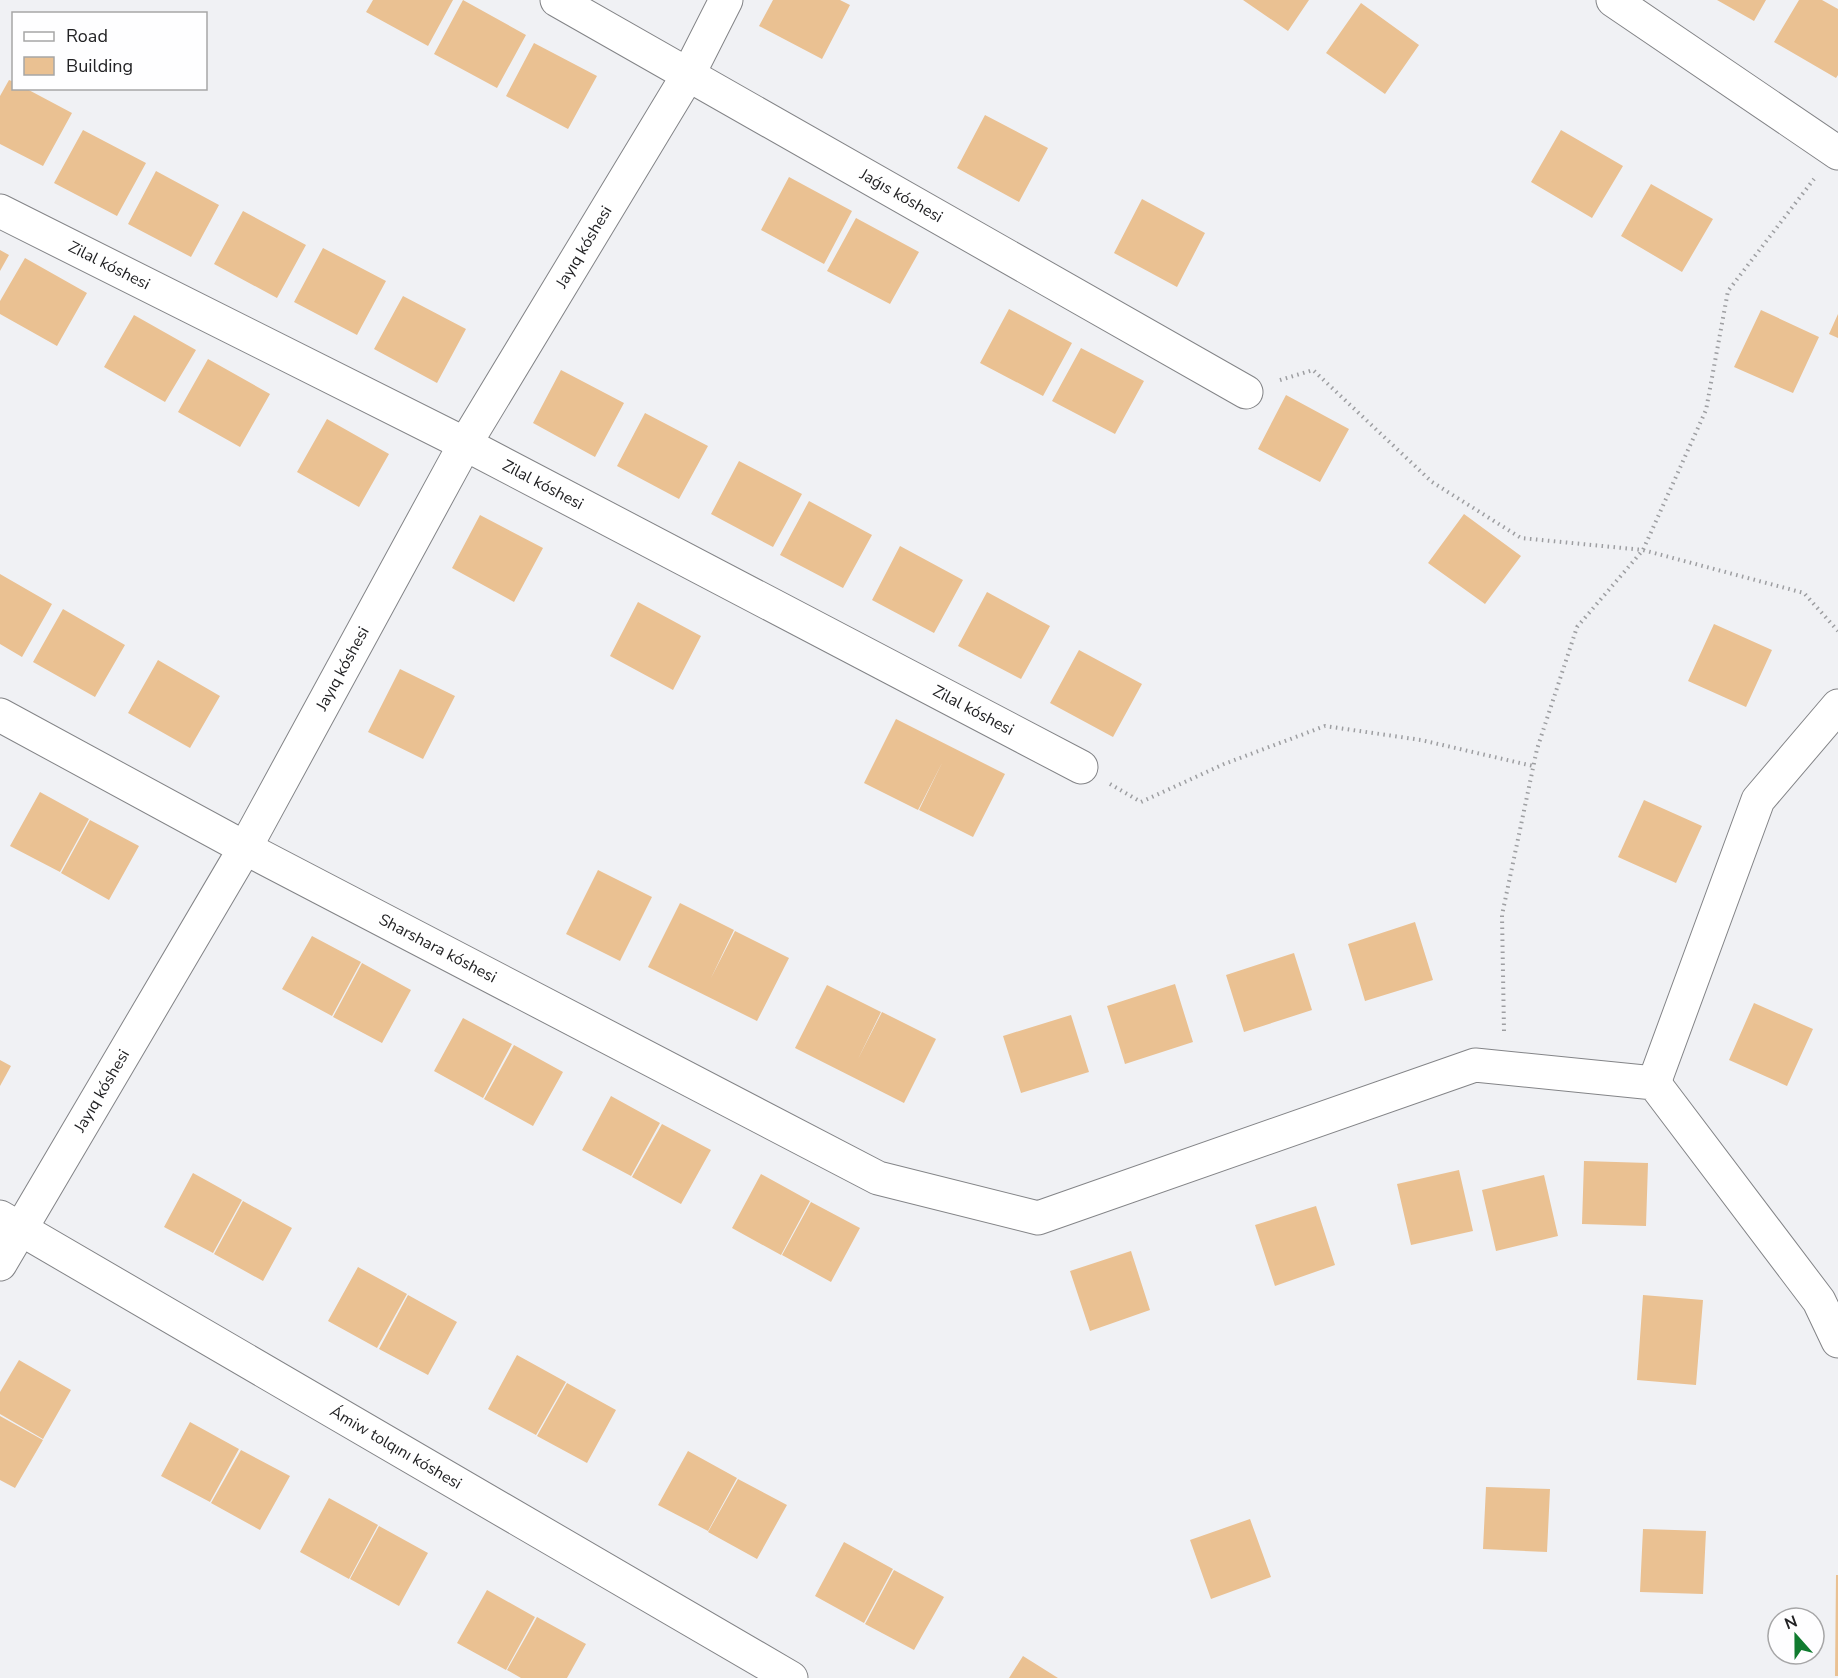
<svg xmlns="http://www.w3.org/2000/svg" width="1838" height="1678" font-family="'Nunito Sans',sans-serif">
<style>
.building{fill:#eac192}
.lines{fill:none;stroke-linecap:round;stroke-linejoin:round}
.minor-casing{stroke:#838487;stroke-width:35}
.path{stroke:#9d9ea1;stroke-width:4;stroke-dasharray:1.5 4.5;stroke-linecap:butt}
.minor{stroke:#fff;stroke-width:33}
.labels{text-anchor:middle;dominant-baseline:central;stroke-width:4.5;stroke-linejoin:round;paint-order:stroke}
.street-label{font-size:16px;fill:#222224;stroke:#fefeff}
</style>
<rect width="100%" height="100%" fill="#f0f1f4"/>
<path class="building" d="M 373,0 L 453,0 L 428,46 L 366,12 Z
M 463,0 L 526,35 L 497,88 L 434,54 Z
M 773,0 L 840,0 L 850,5 L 822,59 L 759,26 Z
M 1243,0 L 1309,0 L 1288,31 Z
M 1717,0 L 1766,0 L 1754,21 Z
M 1799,0 L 1822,0 L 1838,9 L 1838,75 L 1836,78 L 1774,42 Z
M 1361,3 L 1419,45 L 1385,94 L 1326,53 Z
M 534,43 L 597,76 L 568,129 L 506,96 Z
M 9,80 L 14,82 L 14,88 L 25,88 L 72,113 L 43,166 L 0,144 L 0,96 Z
M 985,115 L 1048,148 L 1019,202 L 957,168 Z
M 83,130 L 146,163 L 117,216 L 54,183 Z
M 1561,130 L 1623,166 L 1592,218 L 1531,182 Z
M 156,171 L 219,205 L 191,257 L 128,224 Z
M 789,177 L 852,211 L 824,264 L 761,230 Z
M 1651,184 L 1713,219 L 1682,272 L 1621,236 Z
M 1142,199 L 1205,233 L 1177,287 L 1114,253 Z
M 243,211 L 306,245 L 277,298 L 214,264 Z
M 856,218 L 919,252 L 890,304 L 827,271 Z
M 323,248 L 386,281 L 357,335 L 294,302 Z
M 0,250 L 9,255 L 0,271 Z
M 25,258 L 87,293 L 57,346 L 0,314 L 0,301 Z
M 403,296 L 466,329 L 437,383 L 374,349 Z
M 1009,309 L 1072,343 L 1043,396 L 980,363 Z
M 1761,310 L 1819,337 L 1793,393 L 1734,367 Z
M 1838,314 L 1838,338 L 1829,334 Z
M 134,315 L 196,350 L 165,402 L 104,367 Z
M 1081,348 L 1144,381 L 1115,434 L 1052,401 Z
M 208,359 L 270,394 L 240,447 L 178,412 Z
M 561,370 L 624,403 L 595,457 L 533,423 Z
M 1286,395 L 1349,429 L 1320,482 L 1258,449 Z
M 645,413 L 708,446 L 679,499 L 617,466 Z
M 327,419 L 389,454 L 359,507 L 297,472 Z
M 739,461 L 802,494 L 773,547 L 711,514 Z
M 809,501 L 872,535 L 843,588 L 780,555 Z
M 1464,514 L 1521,556 L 1485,604 L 1428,563 Z
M 480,515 L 543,548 L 514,602 L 452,568 Z
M 900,546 L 963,580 L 934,633 L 872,600 Z
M 0,574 L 52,604 L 22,657 L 0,644 Z
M 987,592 L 1050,626 L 1021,679 L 958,646 Z
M 638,602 L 701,636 L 673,690 L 610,656 Z
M 63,609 L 125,645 L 95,697 L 33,662 Z
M 1714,624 L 1772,650 L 1746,707 L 1688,681 Z
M 1079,650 L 1142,684 L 1113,737 L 1050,703 Z
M 158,660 L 220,696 L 190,748 L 128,713 Z
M 400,669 L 455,696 L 423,759 L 368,732 Z
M 896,719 L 1005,774 L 973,837 L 919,810 L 942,763 L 918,810 L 864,783 Z
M 40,792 L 89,819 L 60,872 L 10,846 Z
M 1644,800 L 1702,826 L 1676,883 L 1618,857 Z
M 90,820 L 139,846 L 109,900 L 61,873 Z
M 598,870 L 652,897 L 620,961 L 566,934 Z
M 680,903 L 734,930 L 711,978 L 735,931 L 789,958 L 757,1021 L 648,967 Z
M 1415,922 L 1433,980 L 1365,1001 L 1348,944 Z
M 312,936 L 361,962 L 332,1016 L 282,989 Z
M 1294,953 L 1312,1010 L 1244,1032 L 1226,975 Z
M 362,963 L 411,990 L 382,1043 L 333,1017 Z
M 1175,984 L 1193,1042 L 1125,1064 L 1107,1006 Z
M 827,985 L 881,1012 L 858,1059 L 882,1012 L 936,1039 L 904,1103 L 795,1048 Z
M 1754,1003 L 1813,1029 L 1787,1086 L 1729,1060 Z
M 1071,1015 L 1089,1072 L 1021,1093 L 1003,1036 Z
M 463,1018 L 512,1044 L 483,1098 L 434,1071 Z
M 514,1045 L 563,1072 L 533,1126 L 484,1099 Z
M 0,1060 L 11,1066 L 0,1086 Z
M 611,1096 L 660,1123 L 631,1176 L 582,1150 Z
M 662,1124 L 711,1150 L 681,1204 L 632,1177 Z
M 1584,1161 L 1648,1163 L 1646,1226 L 1582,1224 Z
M 1459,1170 L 1473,1231 L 1411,1245 L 1397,1184 Z
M 193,1173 L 242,1200 L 213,1253 L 164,1227 Z
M 761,1174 L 810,1201 L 781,1255 L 732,1228 Z
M 1544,1175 L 1558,1236 L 1496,1251 L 1482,1190 Z
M 243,1201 L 292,1228 L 263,1281 L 214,1254 Z
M 811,1202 L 860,1228 L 831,1282 L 782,1255 Z
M 1316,1206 L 1335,1265 L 1275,1286 L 1255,1225 Z
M 1131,1251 L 1150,1310 L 1090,1331 L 1070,1271 Z
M 358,1267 L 407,1294 L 377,1348 L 328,1321 Z
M 408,1295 L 457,1322 L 428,1375 L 379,1349 Z
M 1643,1295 L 1703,1300 L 1696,1385 L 1637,1380 Z
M 517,1355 L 566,1382 L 536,1435 L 488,1409 Z
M 19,1360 L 71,1390 L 43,1439 L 0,1414 L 0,1392 Z
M 567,1383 L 616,1410 L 587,1463 L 537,1436 Z
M 0,1416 L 43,1440 L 15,1488 L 0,1480 Z
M 190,1422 L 239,1449 L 210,1502 L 161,1476 Z
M 241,1450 L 290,1476 L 260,1530 L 211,1503 Z
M 688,1451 L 737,1478 L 708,1531 L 658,1505 Z
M 738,1479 L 787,1505 L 757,1559 L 708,1532 Z
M 1486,1487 L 1550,1489 L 1547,1552 L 1483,1549 Z
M 329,1498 L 378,1525 L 349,1579 L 300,1552 Z
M 1250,1519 L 1271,1577 L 1211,1599 L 1190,1540 Z
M 379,1526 L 428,1553 L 399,1606 L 350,1579 Z
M 1643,1529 L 1706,1531 L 1703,1594 L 1640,1592 Z
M 844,1542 L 893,1569 L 864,1623 L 815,1596 Z
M 894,1570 L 944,1597 L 914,1650 L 865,1624 Z
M 1836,1575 L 1838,1575 L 1838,1676 L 1835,1676 Z
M 487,1590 L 535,1617 L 506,1670 L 457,1643 Z
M 537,1617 L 586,1644 L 567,1678 L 521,1678 L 507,1670 Z
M 1023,1656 L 1058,1678 L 1009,1678 Z"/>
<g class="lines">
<defs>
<g id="minor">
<path id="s1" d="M 557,0 L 1246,392"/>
<path d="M 1613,0 L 1838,153"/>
<path id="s2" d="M 0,211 L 465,444 L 1081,767"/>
<path id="s3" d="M 0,715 L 245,848 L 878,1178 L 1038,1218 L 1475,1065 L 1654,1083 L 1819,1301 L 1838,1341"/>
<path d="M 1654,1083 L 1758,800 L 1838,706"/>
<path id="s4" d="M 0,1217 L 791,1678"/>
<path id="s5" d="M 0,1264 L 245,848 L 465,444 L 688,75 L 726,0"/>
</g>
</defs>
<use href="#minor" class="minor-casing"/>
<path class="path" d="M 1280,380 L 1313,370 L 1432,482 L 1521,538 L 1643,550 L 1804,593 L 1838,631
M 1110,784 L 1141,802 L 1224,764 L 1325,726 L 1421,740 L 1533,766
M 1504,1031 L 1502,915 L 1537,749 L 1577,627 L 1643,550 L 1706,410 L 1728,291 L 1814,179"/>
<use href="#minor" class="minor"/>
</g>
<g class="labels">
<g class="street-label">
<text stroke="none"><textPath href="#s1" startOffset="396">Jaǵıs kóshesi</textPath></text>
<text stroke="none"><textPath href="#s5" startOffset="1173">Jayıq kóshesi</textPath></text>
<text stroke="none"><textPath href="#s2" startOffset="122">Zilal kóshesi</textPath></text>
<text stroke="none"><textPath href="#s2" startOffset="608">Zilal kóshesi</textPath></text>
<text stroke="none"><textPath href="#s5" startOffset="687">Jayıq kóshesi</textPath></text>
<text stroke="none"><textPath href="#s2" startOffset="1094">Zilal kóshesi</textPath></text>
<text stroke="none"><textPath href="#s3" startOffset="496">Sharshara kóshesi</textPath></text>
<text stroke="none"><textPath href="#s5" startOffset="201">Jayıq kóshesi</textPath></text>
<text stroke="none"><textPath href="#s4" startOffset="458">Ámiw tolqını kóshesi</textPath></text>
</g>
</g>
<rect x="12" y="12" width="195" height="78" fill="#fefeff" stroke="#a6a6a7" stroke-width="1.5"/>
<rect x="24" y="32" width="30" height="9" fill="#ffffff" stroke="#a6a6a7" stroke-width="1.5"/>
<text x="66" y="42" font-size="18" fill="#222224">Road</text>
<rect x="24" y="57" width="30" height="18" fill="#eac192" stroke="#a6a6a7" stroke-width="1.5"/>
<text x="66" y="72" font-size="18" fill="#222224">Building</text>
<g transform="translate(1796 1636) rotate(339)"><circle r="28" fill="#fefeff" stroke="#a6a6a7" stroke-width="1.5"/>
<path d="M0-4.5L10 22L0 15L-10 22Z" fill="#107b2f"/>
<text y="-9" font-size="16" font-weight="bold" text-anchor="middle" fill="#222224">N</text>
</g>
</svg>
